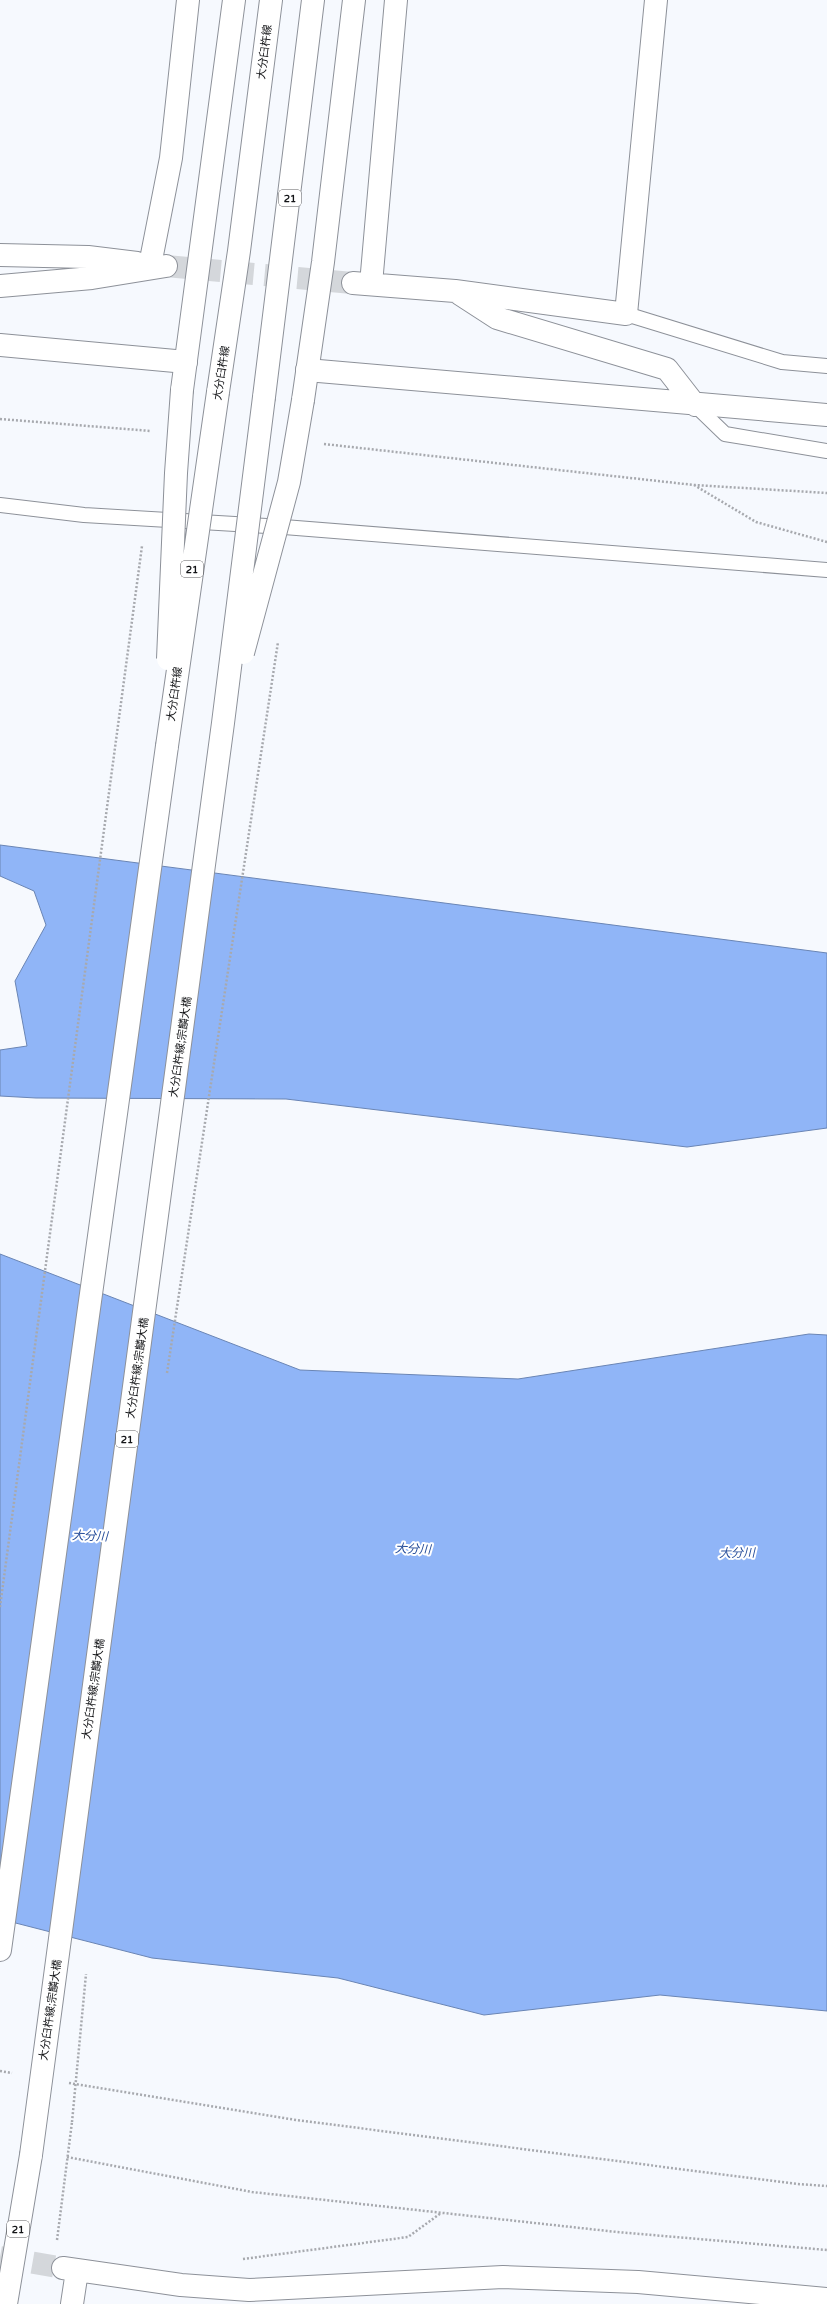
<svg xmlns="http://www.w3.org/2000/svg" width="827" height="2304" font-family="'Varela Round','Noto Sans JP',sans-serif">
<style>
.water{fill:#90b5f7;stroke:#6a85b4}
.lines{fill:none;stroke-linecap:round;stroke-linejoin:round}
.street-tunnel{stroke:#d4d7db;stroke-width:22;stroke-dasharray:22 11;stroke-linecap:butt}
.lane-casing{stroke:#8d9199;stroke-width:16}
.street-casing{stroke:#8d9199;stroke-width:24}
.primary-casing{stroke:#8d9199;stroke-width:24}
.path{stroke:#a7a9ae;stroke-width:2.5;stroke-dasharray:2 2;stroke-linecap:butt}
.lane{stroke:#fff;stroke-width:14}
.street{stroke:#fff;stroke-width:22}
.primary{stroke:#fff;stroke-width:22}
.primary-bridge-casing{stroke:#8d9199;stroke-width:24;stroke-linecap:butt}
.path-bridge{stroke:#a7a9ae;stroke-width:2.5;stroke-dasharray:2 2;stroke-linecap:butt}
.primary-bridge{stroke:#fff;stroke-width:22}
.labels{text-anchor:middle;stroke-width:4;stroke-linejoin:round;paint-order:stroke}
.shield{fill:#fff;stroke:#5a5a5d;stroke-width:1}
.shield-label{font-size:10px;font-weight:bold;fill:#131417}
.street-label{font-size:11px;fill:#131417;stroke:#fff}
.water-label{font-size:12px;font-style:italic;fill:#264d9a;stroke:#fff}
</style>
<rect width="100%" height="100%" fill="#f6f9fe"/>
<path class="water" d="M0 845 827 953V1128L687 1147 286 1099 36 1098 0 1096V1050L27 1046 15 981 46 925 34 891 0 876Z
M0 1254 300 1370 518 1379 809 1334 827 1335V2011L660 1995 484 2015 338 1978 152 1958 0 1919Z"/>
<g class="lines">
<path class="street-tunnel" d="M166 266 353 283
M0 2257 63 2268"/>
<g class="lane-casing">
<path id="lane" d="M626 314 782 362 827 366
M695 405 725 434 827 451
M0 505 84 515 284 527 827 570"/>
</g>
<g class="street-casing">
<path id="street" d="M0 255 88 257 137 263
M150 265 171 158 188 0
M353 283 455 291 626 314 656 0
M371 284 396 0
M0 286 92 278 166 266
M460 294 497 318 667 369 695 405
M0 345 186 362
M307 370 827 415
M63 2268 181 2285 249 2290 503 2277 638 2282 827 2299
M72 2304 77 2271"/>
</g>
<g class="primary-casing">
<path id="primary" d="M182 390 234 0
M218 392 239 251 271 0
M264 397 313 0
M303 400 323 262 354 0
M0 1950 167 746
M6 2304 31 2155"/>
</g>
<path class="path" d="M0 419 151 431
M324 444 694 485 827 493
M694 485 756 522 827 542
M0 2071 12 2073
M69 2083 296 2120 797 2184 827 2186
M67 2157 252 2192 617 2232 827 2250
M57 2240 72 2122
M243 2259 408 2237 441 2213"/>
<use href="#lane" class="lane"/>
<use href="#street" class="street"/>
<use href="#primary" class="primary"/>
<g class="primary-bridge-casing">
<path id="primary-bridge" d="M243 653 289 482 303 400
M168 659 176 473 182 390
M167 746 218 392
M31 2155 223 723 264 397"/>
</g>
<path class="path-bridge" d="M167 1373 278 642
M0 1607 142 546
M72 2122 86 1974"/>
<use href="#primary-bridge" class="primary-bridge"/>
</g>
<g class="labels">
<g class="shield">
<rect x="279" y="190" width="22" height="16" rx="3"/>
<rect x="181" y="561" width="22" height="16" rx="3"/>
<rect x="116" y="1431" width="22" height="16" rx="3"/>
<rect x="7" y="2221" width="22" height="16" rx="3"/>
</g>
<g class="shield-label">
<text x="290" y="202">21</text>
<text x="192" y="573">21</text>
<text x="127" y="1443">21</text>
<text x="18" y="2233">21</text>
</g>
<g class="street-label">
<text transform="translate(264 52) rotate(-83)" y="4">大分臼杵線</text>
<text transform="translate(221 373) rotate(-81)" y="4">大分臼杵線</text>
<text transform="translate(174 694) rotate(-82)" y="4">大分臼杵線</text>
<text transform="translate(180 1047) rotate(-82)" y="4">大分臼杵線;宗麟大橋</text>
<text transform="translate(137 1368) rotate(-82)" y="4">大分臼杵線;宗麟大橋</text>
<text transform="translate(93 1689) rotate(-82)" y="4">大分臼杵線;宗麟大橋</text>
<text transform="translate(50 2010) rotate(-82)" y="4">大分臼杵線;宗麟大橋</text>
</g>
<g class="water-label">
<text transform="translate(90 1536) rotate(2)" y="4">大分川</text>
<text transform="translate(413 1549) rotate(2)" y="4">大分川</text>
<text transform="translate(737 1553) rotate(-1)" y="4">大分川</text>
</g>
</g>
</svg>
